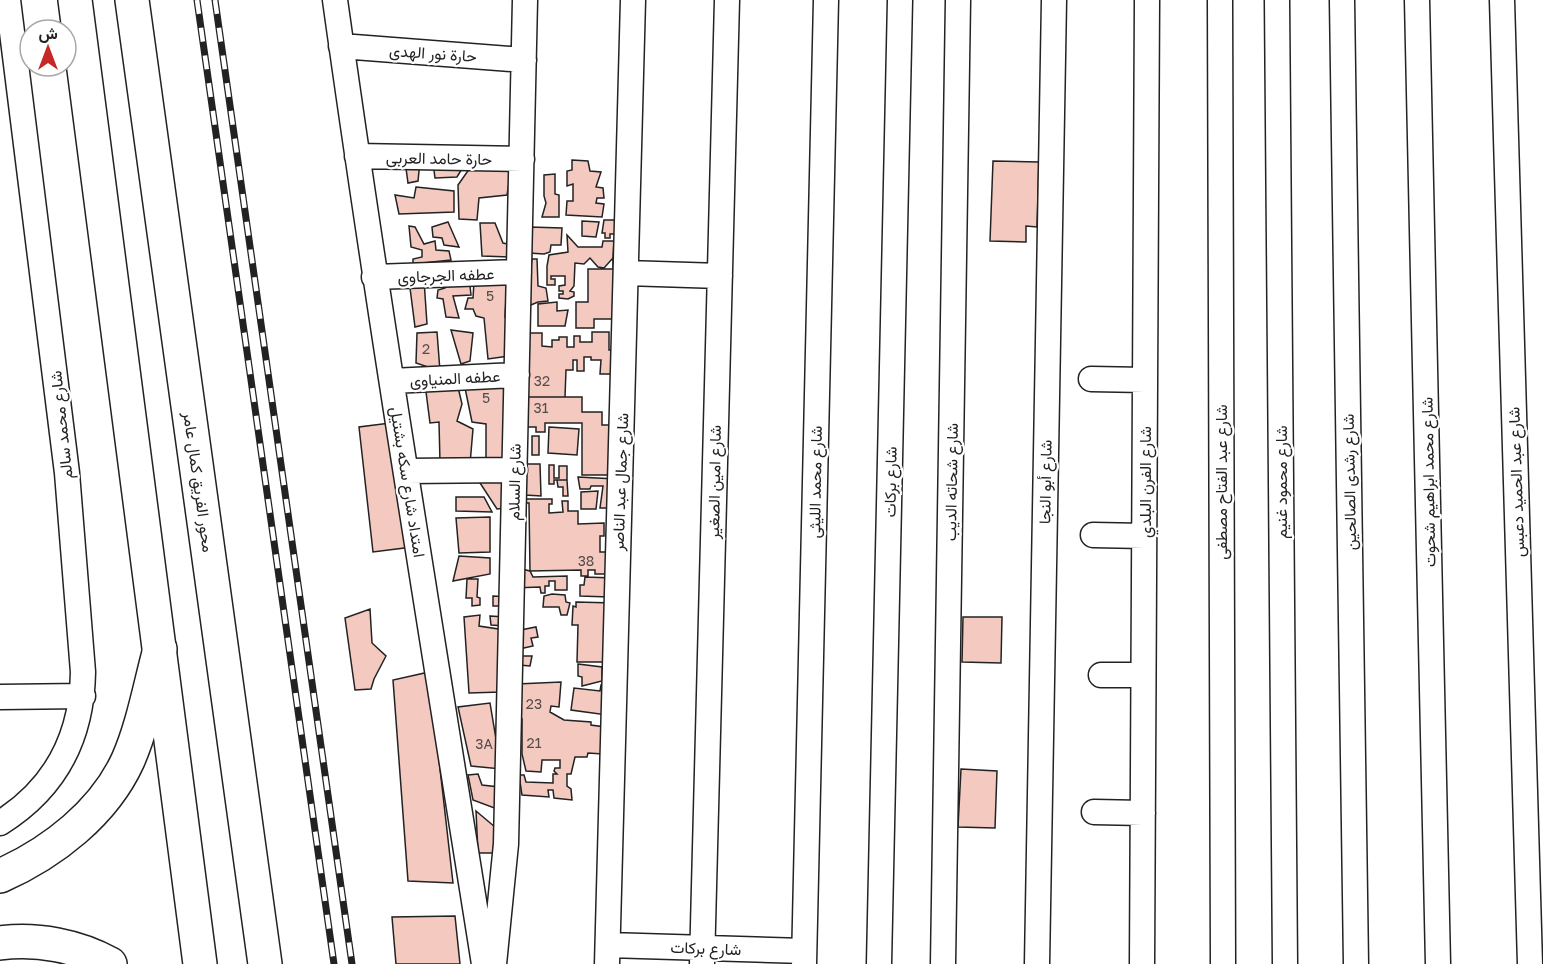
<svg xmlns="http://www.w3.org/2000/svg" width="1543" height="964" font-family="'Golos Text',Vazirmatn,sans-serif">
<style>
.building{fill:#f3c9c0;stroke:#222;stroke-width:1.5}
.lines{fill:none;stroke-linecap:round;stroke-linejoin:round}
.street-casing{stroke:#222;stroke-width:27}
.primary-casing{stroke:#222;stroke-width:36}
.highway-casing{stroke:#222;stroke-width:36}
.street{stroke:#fff;stroke-width:24}
.primary{stroke:#fff;stroke-width:33}
.highway{stroke:#fff;stroke-width:33}
.rail-casing{stroke:#222;stroke-width:7}
.rail{stroke:#fff;stroke-width:4.5;stroke-dasharray:14;stroke-linecap:butt}
.labels{text-anchor:middle;stroke-width:4.5;stroke-linejoin:round;paint-order:stroke}
.number-label{font-size:14px;fill:#564c4a}
.street-label{font-size:16px;fill:#222;stroke:#fff}
</style>
<rect width="100%" height="100%" fill="#fff"/>
<path class="building" d="M572 160 588 161 590 171 601 172 596 187 603 188 604 198H597L596 203 604 204 602 217 566 215 567 201H573V184L567 186V171L572 170Z
M405 161H420L418 181 408 183Z
M993 161 1039 162 1037 227 1026 226V242L990 241Z
M466 162 457 177 435 178 433 163Z
M512 164 507 195 479 198 477 220 459 219 458 185 472 165Z
M555 174V194L559 195V217H542L546 203 544 196V175Z
M416 187 454 191V212L399 214 395 195 414 198Z
M604 220H616V234H610V238H605V233H602Z
M582 221 599 222 596 237 582 236Z
M448 222 459 247 444 245 442 238 433 237 432 227Z
M480 223H495L503 243 512 245V257L482 256Z
M409 226 415 227 424 244 435 241 436 250 449 251 451 260 413 264V259L422 257V250L411 247Z
M529 227 562 228 561 245H551L550 252 544 254 529 253Z
M567 235 578 247H602L603 241H614L613 258 604 268 598 267 590 258 584 264 575 263 574 286 570 291 574 292V296L568 299 559 298V294H563V291H559V286L565 285V276H551V279H555V285H547V266L549 255 568 252Z
M532 259H537L538 286 546 288 548 301 538 302 526 307 528 267H531Z
M613 259H622L613 319H594V328H576V302H588V269H613Z
M469 277 471 295 453 296 459 318 446 317 443 299 437 298 438 290 445 288 444 278Z
M409 280H424L427 324 415 327Z
M474 282H507L505 317 514 318 509 356 488 359 484 318 476 316 473 309H465L468 298H473Z
M557 302V311L568 310 565 326H538V304Z
M451 330 473 333 470 361 461 364Z
M437 332 440 371 416 363 417 333Z
M592 332H609V350H620V374H600L601 360H591V357H584V371H577V360H573V370H566L565 397H524L521 333H542V346L552 347V340H559V337H567V347H574V336H580V342H592Z
M511 381 509 460H486V424L472 422 464 383Z
M457 383 462 404 457 421 473 429 470 464 440 463 439 422 430 423 425 384Z
M524 397H582V412H602V425H617L618 475H582V423H545V432H536V427H524Z
M390 423 412 547 373 552 359 427Z
M549 427 579 429 577 455 548 453Z
M532 436H539V455H532Z
M524 464H540L541 496 525 495Z
M549 465H554V478H559V466H567V480H554V484H549Z
M479 475 509 476 506 508 497 509 480 483Z
M578 477 616 479 617 508H600L603 486H591L590 489H580Z
M557 480H567L568 496H563V487H558Z
M598 491 596 509H581V492Z
M456 497H484L492 512 456 511Z
M523 499H552V504H549V513L563 512 562 501H568V511H578V524L604 523V536H600V552H613V574H595V570H588V576H581V570L530 571 529 503H523Z
M490 517V552L459 553 456 518Z
M459 556 490 558V574L453 581Z
M513 567 530 571 533 577 567 576V590H555V581H549V586H545V593H541L540 587 513 588Z
M585 577 614 578 609 597 580 596V585H584Z
M467 579H478L477 597 480 598V605L472 606V598H466Z
M552 594 565 595 566 602 570 603 567 615H561L559 607H543L544 596Z
M493 596 509 597V606H493Z
M576 602 614 603 612 662H577L578 625H572L573 606 576 607Z
M370 609 372 643 386 656 374 679 371 689 355 690 345 618Z
M480 615 479 626 505 630 501 692 469 693 464 617Z
M490 616 505 617V626L491 625Z
M963 617H1002L1001 663 962 662Z
M536 627 538 637 531 638 533 646 519 649 515 631Z
M519 656H532L530 666 519 665Z
M578 664 602 667V681L582 686V677L578 676Z
M429 672 453 883 408 881 393 680Z
M561 682 559 707 551 706 550 712 564 720 591 722V725L605 727 603 754 588 753 587 757H575L571 774H567V786L571 789 572 800 554 798 553 790H548L549 797 522 795 519 775H524L526 782 553 783V774H557L554 771 555 768H560V760H542L541 772 526 771 522 754V719H517V684Z
M601 685 611 686 607 715 571 710 574 688 600 691Z
M490 703 501 769 471 766 458 707Z
M961 769 997 771 995 828 958 827Z
M478 774 482 785 499 787 497 809 473 800 468 775Z
M476 811 495 827 493 853H478Z
M455 916 460 964H396L392 917Z"/>
<g class="lines">
<g class="street-casing">
<path id="street" d="M335 0C380 322 433 643 484 964
M1220 0 1223 964
M1277 0 1285 964
M1342 0 1356 964
M1417 0 1438 964
M1502 0 1530 964
M341 46 524 60
M357 156 522 159
M626 273 720 276
M374 277 519 272
M1091 379 1145 380
M392 381 517 375
M407 471 515 470
M1093 535 1144 536
M1101 675H1143
M0 697 83 696
M1094 812 1143 813
M0 823C56 788 82 737 83 672L67 473 8 0
M608 945 804 951
M494 964 506 844 525 0
M607 964 633 0
M702 964 727 0
M804 964 826 0
M879 964 900 0
M943 964 958 0
M1037 964 1054 0
M1142 964 1147 0"/>
</g>
<g class="primary-casing">
<path id="primary" d="M75 0 200 964
M132 0 265 964"/>
</g>
<g class="highway-casing">
<path id="highway" d="M0 876C52 853 104 813 128 760 143 726 150 686 160 649
M0 943C37 938 78 946 110 964"/>
</g>
<use href="#street" class="street"/>
<use href="#primary" class="primary"/>
<use href="#highway" class="highway"/>
<g class="rail-casing">
<path id="rail" d="M197 0 334 964
M215 0 352 964"/>
</g>
<use href="#rail" class="rail"/>
</g>
<g class="labels">
<g class="number-label">
<text x="490" y="301">5</text>
<text x="426" y="354">2</text>
<text x="542" y="386">32</text>
<text x="486" y="403">5</text>
<text x="541" y="413">31</text>
<text x="586" y="566">38</text>
<text x="534" y="709">23</text>
<text x="534" y="748">21</text>
<text x="484" y="749">3A</text>
</g>
<g class="street-label">
<text transform="translate(433 53) rotate(4)" y="6">حارة نور الهدى</text>
<text transform="translate(439 158) rotate(1)" y="6">حارة حامد العربى</text>
<text transform="translate(446 275) rotate(-2)" y="6">عطفه الجرجاوى</text>
<text transform="translate(455 378) rotate(-3)" y="6">عطفه المنياوى</text>
<text transform="translate(61 425) rotate(-96)" y="6">شارع محمد سالم</text>
<text transform="translate(199 482) rotate(82)" y="6">محور الفريق كمال عامر</text>
<text transform="translate(408 482) rotate(81)" y="6">امتداد شارع سكه بشتيل</text>
<text transform="translate(514 482) rotate(-89)" y="6">شارع السلام</text>
<text transform="translate(620 482) rotate(-88)" y="6">شارع جمال عبد الناصر</text>
<text transform="translate(714 482) rotate(-89)" y="6">شارع امين الصغير</text>
<text transform="translate(815 482) rotate(-89)" y="6">شارع محمد الليثى</text>
<text transform="translate(890 482) rotate(-89)" y="6">شارع بركات</text>
<text transform="translate(951 482) rotate(-89)" y="6">شارع شحاته الديب</text>
<text transform="translate(1045 482) rotate(-89)" y="6">شارع أبو النجا</text>
<text transform="translate(1145 482) rotate(-90)" y="6">شارع الفرن البلدي</text>
<text transform="translate(1221 482) rotate(-90)" y="6">شارع عبد الفتاح مصطفى</text>
<text transform="translate(1281 482) rotate(-90)" y="6">شارع محمود غنيم</text>
<text transform="translate(1349 482) rotate(-91)" y="6">شارع رشدى الصالحين</text>
<text transform="translate(1428 482) rotate(-91)" y="6">شارع محمد ابراهيم شحوت</text>
<text transform="translate(1516 482) rotate(-92)" y="6">شارع عبد الحميد دعبس</text>
<text transform="translate(706 948) rotate(2)" y="6">شارع بركات</text>
</g>
</g>
<g transform="translate(48 48)"><circle r="28" fill="#ffffff" stroke="#a7a7a7" stroke-width="1.5"/>
<path d="M0-4.5L10 22L0 15L-10 22Z" fill="#c62828"/>
<text y="-9" font-size="16" font-weight="bold" text-anchor="middle" fill="#222222">ش</text>
</g>
</svg>
